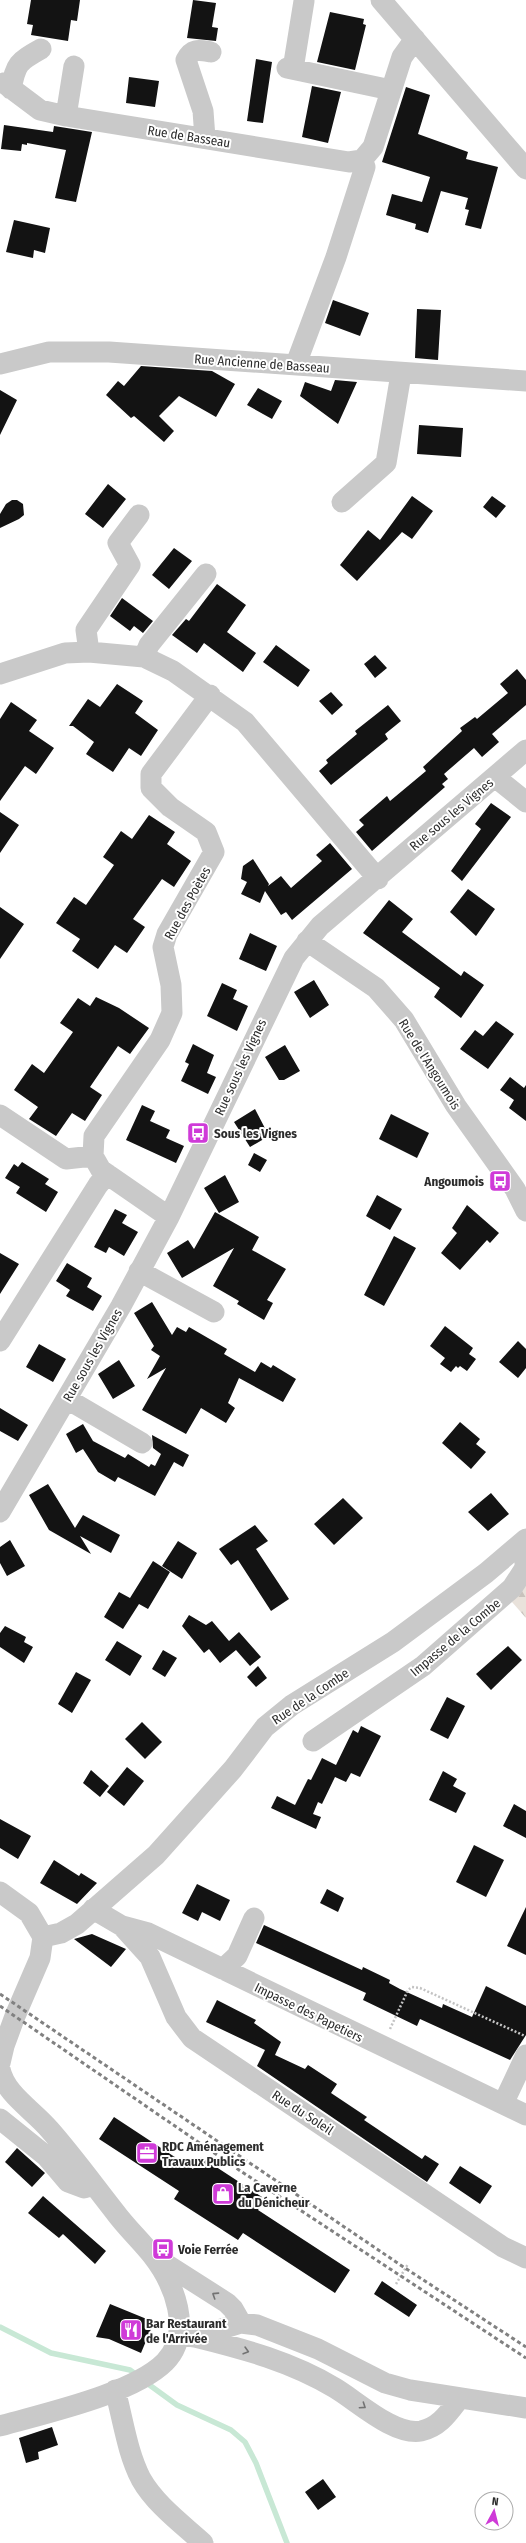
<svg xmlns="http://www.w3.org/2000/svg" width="526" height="2543" font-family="'Fira Sans Condensed',sans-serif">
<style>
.forest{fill:url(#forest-firs)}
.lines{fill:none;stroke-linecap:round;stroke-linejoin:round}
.stream{stroke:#c8e8d5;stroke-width:5.5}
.building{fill:#131313}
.path{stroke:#c3c3c3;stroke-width:2.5;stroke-dasharray:2 2;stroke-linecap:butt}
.minor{stroke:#c9c9c9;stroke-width:21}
.rail{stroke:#818181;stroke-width:3;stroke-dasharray:4 3;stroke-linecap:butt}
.oneway{stroke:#737373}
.labels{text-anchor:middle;stroke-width:4;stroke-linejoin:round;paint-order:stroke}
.street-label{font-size:13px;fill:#2c2c2c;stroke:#fff}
.poi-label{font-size:13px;font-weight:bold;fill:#2c2c2c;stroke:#fff;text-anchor:start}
</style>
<defs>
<pattern id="forest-firs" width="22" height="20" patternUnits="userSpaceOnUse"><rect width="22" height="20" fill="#e9e2db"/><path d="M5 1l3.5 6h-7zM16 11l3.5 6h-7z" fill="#c8c2bc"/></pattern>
</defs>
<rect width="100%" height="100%" fill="#fff"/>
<path class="forest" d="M526 1580V1618L512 1602Z"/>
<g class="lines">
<path class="stream" d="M0 2327 51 2353 130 2370 138 2376
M144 2381 177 2405 231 2430 245 2442 256 2463 287 2543"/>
</g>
<path class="building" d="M31 0H80L77 21 71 20 68 41 31 35 33 25 27 24Z
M193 0 216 3 212 27 218 28 216 41 187 38Z
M330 12 364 19 363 24 366 25 355 70 317 62Z
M256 59 272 62 263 123 247 121Z
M129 77 159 81 155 107 126 103Z
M312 86 341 92 328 143 302 137Z
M406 87 430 95 418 134 468 152 466 159 498 167 481 229 465 225 469 210 465 209 468 198 441 191 428 233 415 229 416 224 386 215 392 194 422 202 430 177 382 162Z
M4 125 53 132 54 126 92 132 76 202 55 198 66 150 27 143V145L22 144 21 151 1 149Z
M14 220 50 228 45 253 34 250 33 258 6 252Z
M333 300 369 313 360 336 325 323Z
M417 309 441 310 438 360 415 358Z
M141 366 212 371 235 384 216 417 179 396 159 416 174 431 164 442 134 416 131 418 106 395 118 381 124 386Z
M335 380 357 382 338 424 300 396 305 382 331 391Z
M258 388 282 401 272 419 247 405Z
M0 390 17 400 0 435Z
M419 425 463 428 461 457 417 454Z
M108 484 126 499 103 528 85 514Z
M412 496 433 511 412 539 402 532 357 581 340 565 368 530 380 540Z
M492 496 506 506 496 518 483 507Z
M12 500H17L23 504 24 515 19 519 0 528V514L6 504Z
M174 548 192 561 169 589 152 575Z
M217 584 246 605 227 632 256 653 243 672 204 643 197 653 172 635 186 619 189 621Z
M122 598 153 621 143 633 134 626 130 631 110 616Z
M276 645 310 670 298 687 263 662Z
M375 655 387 668 375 678 364 664Z
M517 669 526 680V705L492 734 499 742 482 757 474 748 444 774 448 779 442 784 445 787 372 851 356 832 364 825 359 820 387 796 390 801 426 771 423 767 462 731 460 728 475 717 477 719 508 693 500 684Z
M117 684 143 701 135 713 158 730 141 756 129 748 113 772 86 754 94 742 73 726H69L88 699 100 707Z
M331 692 343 705 332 715 319 701Z
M11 702 37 720 29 731 54 748 36 774 25 766 0 801V719Z
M388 705 401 721 385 734 388 739 331 785 319 771 328 763 326 760 357 734 355 731Z
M491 803 511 817 462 881 451 871 481 829 475 824Z
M0 812 19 825 0 853Z
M149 815 175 832 167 844 191 861 174 887 162 879 133 919 145 927 127 953 115 945 98 969 72 951 80 939 56 923 74 897 86 905 114 865 103 857 121 831 132 839Z
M330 843 352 869 292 920 286 912 281 915 265 891 260 903 241 894 247 882 241 879 243 866 253 859 269 884 268 886 281 876 291 888 322 861 316 855Z
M468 889 495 909 476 936 450 912Z
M389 900 413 919 402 932 461 976 464 971 484 985 461 1018 434 997 440 988 363 933Z
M0 907 24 924 0 959Z
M250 933 277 946 266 971 239 959Z
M314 980 329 1005 310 1018 294 992Z
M222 983 237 990 233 999 248 1006 237 1031 207 1016Z
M96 997 119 1008 149 1028 130 1054 118 1046 90 1087 102 1095 85 1121 72 1113 56 1136 29 1119 38 1107 14 1090 32 1064 44 1073 73 1032 60 1023 78 998 90 1006Z
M496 1021 514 1034 488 1069 460 1049 475 1030 483 1036Z
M193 1044 214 1055 207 1073 216 1077 208 1094 181 1081 189 1064 185 1062Z
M285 1045 300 1071 284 1080H279L265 1057Z
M510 1077 524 1088 526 1085V1121L509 1108 514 1100 500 1090Z
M142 1105 155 1111 150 1121 170 1130 166 1138 184 1146 176 1163 126 1140Z
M255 1109 269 1136 250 1147 234 1122Z
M391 1114 429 1133 417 1158 379 1139Z
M254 1153 267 1160 260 1172 248 1165Z
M22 1162 49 1179 45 1184 58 1192 46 1212 16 1193 20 1187 5 1178 14 1164 18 1167Z
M225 1175 239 1202 219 1213 204 1188Z
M377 1195 402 1209 390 1230 366 1216Z
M467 1205 499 1233 490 1243 487 1240 460 1270 441 1253 457 1233 452 1228Z
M115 1209 127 1215 122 1223 138 1232 124 1256 109 1247 106 1253 94 1247Z
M215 1212 259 1237 252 1250 286 1269 267 1300 273 1303 264 1320 237 1304 239 1301 213 1286 234 1248 182 1278 167 1253 188 1240 194 1249Z
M394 1236 416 1248 384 1306 364 1295Z
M0 1253 19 1264 0 1294Z
M67 1263 92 1278 87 1287 102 1296 93 1311 66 1296 70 1290 56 1281Z
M152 1302 172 1335 177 1327 186 1332 189 1327 227 1349 224 1354 255 1372 261 1362 271 1368 273 1365 296 1379 283 1402 239 1378 228 1403 235 1408 226 1423 201 1408 186 1434 142 1410 166 1368 147 1379 160 1356 151 1350 154 1346 134 1313Z
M445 1326 473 1348 469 1354 476 1359 467 1371 460 1366 458 1368 456 1366 451 1372 440 1364 445 1358 430 1346Z
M518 1341 526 1349V1368L518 1378 499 1362Z
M39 1344 66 1359 53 1382 26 1367Z
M119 1360 135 1386 113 1399 98 1374Z
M0 1408 28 1425 18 1441 0 1431Z
M460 1422 480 1439 476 1444 486 1452 471 1469 442 1443Z
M83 1424 93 1441 125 1458 128 1454 149 1467 151 1464 155 1466 161 1454 153 1448 152 1435 189 1455 183 1467 174 1462 155 1496 118 1477 115 1482 98 1472 83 1449 76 1453 66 1434Z
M48 1484 75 1528 83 1515 120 1535 111 1553 80 1536 91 1554 49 1530 29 1495Z
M491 1493 509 1514 488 1531 468 1512Z
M343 1498 363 1518 334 1545 314 1524Z
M255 1525 268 1541 256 1549 289 1599 271 1611 238 1560 231 1565 219 1549Z
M10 1540 25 1566 7 1576 0 1563V1547Z
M178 1541 197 1553 182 1579 162 1566Z
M153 1561 170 1572 148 1609 139 1604 123 1629 104 1617 119 1592 130 1598Z
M189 1615 206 1625 212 1621 229 1641 239 1632 261 1657 250 1666 236 1650 220 1663 209 1649 204 1653 182 1626Z
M5 1626 26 1637 24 1642 33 1647 24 1663 0 1647V1633Z
M117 1641 142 1656 130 1676 105 1660Z
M508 1646 522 1660 491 1690 476 1674Z
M163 1650 177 1658 165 1677 152 1669Z
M258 1666 267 1678 256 1687 247 1677Z
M76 1672 91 1680 72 1713 58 1704Z
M447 1697 465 1706 448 1739 430 1730Z
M142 1722 162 1742 145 1759 125 1739Z
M361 1726 381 1736 360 1777 351 1773 346 1782 335 1777 322 1804 318 1802 313 1814 321 1817 316 1829 271 1808 277 1796 295 1805 308 1779 311 1780 322 1758 336 1765 353 1730 358 1733Z
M127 1767 144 1781 124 1806 107 1792Z
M91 1770 109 1786 100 1797 83 1783Z
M443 1771 457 1779 453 1786 466 1793 456 1813 429 1800Z
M514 1804 526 1811V1838L503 1826Z
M0 1819 31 1836 18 1859 0 1848Z
M474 1845 504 1860 486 1897 456 1882Z
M54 1860 79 1876 81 1873 97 1883 77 1904 40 1883Z
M197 1884 230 1900 220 1921 202 1912 198 1921 182 1913Z
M327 1889 344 1898 338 1912 320 1903Z
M526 1907V1955L507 1946Z
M264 1925 362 1970 363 1967 390 1980 389 1983 400 1989 442 2008 443 2004 472 2017 486 1986 526 2006V2035L510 2060 420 2019 417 2026 363 2000 366 1993 256 1943Z
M92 1934 126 1949 111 1967 74 1939Z
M217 2000 256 2020 254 2023 281 2042 275 2055 305 2069 308 2065 337 2084 331 2093 367 2117 364 2120 422 2159 425 2155 439 2164 427 2182 257 2066 265 2050 206 2022Z
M114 2117 193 2169 201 2157 265 2199 258 2210 350 2270 335 2293 243 2233 238 2240 174 2199 179 2191 99 2139Z
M17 2148 45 2173 32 2187 5 2162Z
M460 2166 492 2186 480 2204 449 2183Z
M43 2196 106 2251 95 2264 63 2234 59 2238 28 2213Z
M382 2281 417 2305 409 2317 374 2294Z
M110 2304 154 2322 141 2353 109 2339 96 2337Z
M52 2427 58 2445 38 2452 39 2459 26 2463 19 2438Z
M323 2479 336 2497 318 2510 305 2492Z"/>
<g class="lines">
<path class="path" d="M390 2029 408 1990 412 1987 420 1988 525 2036
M396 2284 408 2264"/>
<path class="minor" d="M381 0 526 169
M74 66 66 116 349 162 362 160
M287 68 391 90
M293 69 304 1
M4 83 40 110 66 116
M11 89C16 63 18 62 41 49
M205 138 203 111 186 60C192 48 199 50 211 52
M362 160 373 147 402 57 415 39
M0 364 49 352H109L526 381
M296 364 336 257 365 167 362 160
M342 502 386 463 401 374
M89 652 86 630 130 565 118 543 139 515
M144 657 149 645 206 574
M0 674 65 653 89 652 144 657 173 671 245 722 378 879
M495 777 526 802
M307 941 376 988 404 1020 456 1106 515 1189 526 1211
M0 1115 66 1159 93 1156
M169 1217 101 1170 93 1156 94 1136 160 1040 172 1013 171 985 163 947 167 934 214 852 206 832 170 807 151 788V774L210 695
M139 1271 214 1312
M0 1341 98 1185 107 1174
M67 1399 142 1443
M0 1512 121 1306 169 1217 294 958 320 926 526 750
M313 1741 423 1666 512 1588 525 1568V1540
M0 1892 29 1913 43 1937 40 1958 15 2016 4 2046 0 2063
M93 1909 122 1926 148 1933 526 2115
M122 1926 150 1957 176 2017 192 2038 503 2247 526 2258
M43 1937 61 1933 77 1924 156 1855 233 1769 265 1727 292 1705 393 1642 486 1573 526 1539
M223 1969 237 1956 254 1918
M0 2069C5 2094 33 2110 49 2129 72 2155 93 2184 115 2212 126 2227 140 2240 152 2255 174 2283 194 2332 165 2362 133 2394 45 2413 0 2426
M503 2104 526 2055
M0 2119 46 2156 68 2182 84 2188 94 2185
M155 2257 227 2303 233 2309 241 2323
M181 2335 195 2337 241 2323 257 2325 318 2349 385 2383 410 2390 526 2408
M195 2337C244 2349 292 2362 335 2388 357 2401 394 2436 421 2431 440 2427 449 2412 460 2398
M115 2390C123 2419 127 2452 141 2479 155 2504 182 2524 203 2543"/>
<path class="rail" d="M0 1994 405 2268 526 2347
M0 2006 239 2170 526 2358"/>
</g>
<defs><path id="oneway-chevron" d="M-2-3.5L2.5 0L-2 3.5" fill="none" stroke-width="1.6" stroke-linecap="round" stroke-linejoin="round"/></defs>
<g class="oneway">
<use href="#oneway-chevron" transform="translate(215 2295) rotate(-147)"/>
<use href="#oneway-chevron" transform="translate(246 2351) rotate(16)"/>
<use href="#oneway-chevron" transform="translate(363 2406) rotate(34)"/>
</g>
<defs>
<g id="bus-square" transform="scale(1.15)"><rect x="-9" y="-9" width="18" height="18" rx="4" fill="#cf3ad8" stroke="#fff"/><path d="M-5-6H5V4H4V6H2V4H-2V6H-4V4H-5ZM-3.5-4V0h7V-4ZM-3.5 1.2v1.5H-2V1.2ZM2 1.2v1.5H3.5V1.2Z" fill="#fff"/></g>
<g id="office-square" transform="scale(1.15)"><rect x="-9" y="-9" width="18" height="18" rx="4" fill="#cf3ad8" stroke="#fff"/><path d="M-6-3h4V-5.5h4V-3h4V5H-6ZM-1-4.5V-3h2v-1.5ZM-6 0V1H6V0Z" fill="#fff"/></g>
<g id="shop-square" transform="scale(1.15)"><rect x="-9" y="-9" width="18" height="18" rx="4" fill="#cf3ad8" stroke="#fff"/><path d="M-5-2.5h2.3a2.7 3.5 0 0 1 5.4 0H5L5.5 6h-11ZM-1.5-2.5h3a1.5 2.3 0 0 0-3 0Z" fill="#fff"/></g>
<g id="restaurant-square" transform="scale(1.15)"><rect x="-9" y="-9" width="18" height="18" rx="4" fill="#cf3ad8" stroke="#fff"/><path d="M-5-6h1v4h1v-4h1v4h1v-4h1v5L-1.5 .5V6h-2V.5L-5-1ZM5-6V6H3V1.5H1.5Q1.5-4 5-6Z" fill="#fff"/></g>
</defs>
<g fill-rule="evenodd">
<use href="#bus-square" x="198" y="1133"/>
<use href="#bus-square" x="500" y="1181"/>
<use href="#office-square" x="147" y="2153"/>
<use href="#shop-square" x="223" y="2194"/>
<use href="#bus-square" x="163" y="2249"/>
<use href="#restaurant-square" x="131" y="2330"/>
</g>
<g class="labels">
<g class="street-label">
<text transform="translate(189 136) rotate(9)" y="5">Rue de Basseau</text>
<text transform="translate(262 363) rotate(4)" y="5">Rue Ancienne de Basseau</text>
<text transform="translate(451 814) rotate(-40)" y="5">Rue sous les Vignes</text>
<text transform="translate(187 903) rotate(-61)" y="5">Rue des Poètes</text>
<text transform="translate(430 1064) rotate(58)" y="5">Rue de l'Angoumois</text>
<text transform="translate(240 1067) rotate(-65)" y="5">Rue sous les Vignes</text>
<text transform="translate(92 1355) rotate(-60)" y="5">Rue sous les Vignes</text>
<text transform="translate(455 1637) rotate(-40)" y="5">Impasse de la Combe</text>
<text transform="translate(310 1696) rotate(-34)" y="5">Rue de la Combe</text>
<text transform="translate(309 2012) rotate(26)" y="5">Impasse des Papetiers</text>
<text transform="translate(303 2112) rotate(33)" y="5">Rue du Soleil</text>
</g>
<g class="poi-label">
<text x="214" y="1138">Sous les Vignes</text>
<text x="484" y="1186" text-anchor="end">Angoumois</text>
<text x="162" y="2151">RDC Aménagement<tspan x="162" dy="15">Travaux Publics</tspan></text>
<text x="238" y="2192">La Caverne<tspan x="238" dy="15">du Dénicheur</tspan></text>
<text x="178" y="2254">Voie Ferrée</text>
<text x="146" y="2328">Bar Restaurant<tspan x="146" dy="15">de l'Arrivée</tspan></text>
</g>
</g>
<g transform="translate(494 2511) rotate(7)"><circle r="19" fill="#ffffff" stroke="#ababab"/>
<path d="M0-3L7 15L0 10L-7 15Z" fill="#cf3ad8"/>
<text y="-6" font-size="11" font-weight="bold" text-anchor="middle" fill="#2c2c2c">N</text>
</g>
</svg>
